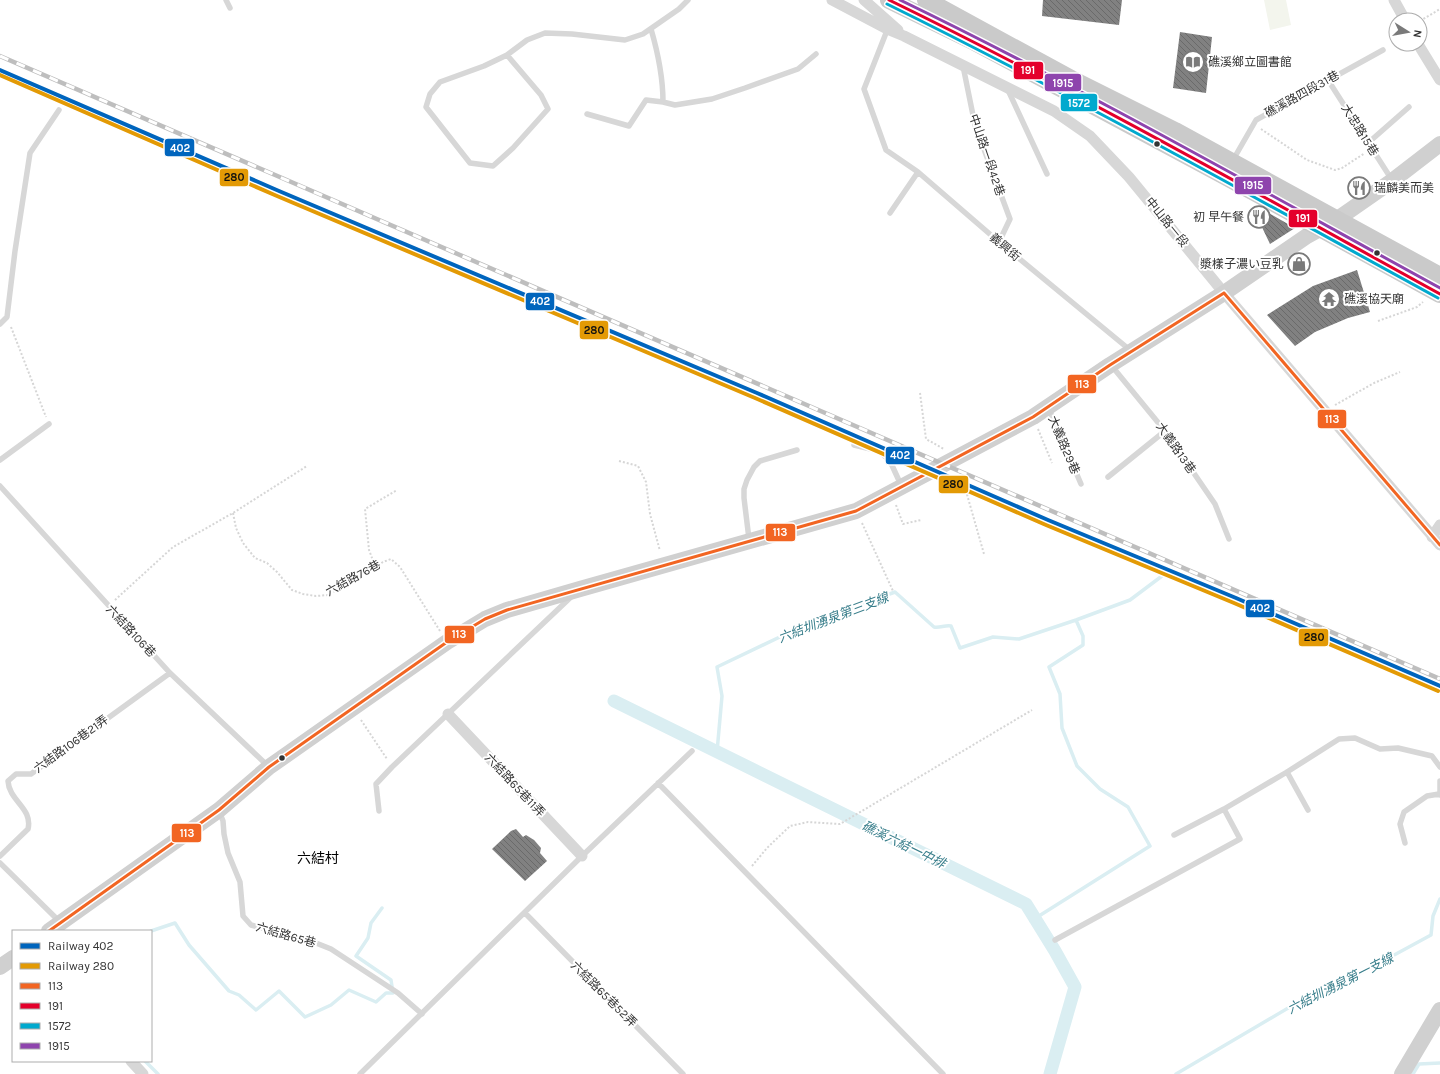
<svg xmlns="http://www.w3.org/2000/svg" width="1440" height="1074" font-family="Karla,'Noto Sans TC','Noto Sans JP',sans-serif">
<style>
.park{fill:#f3f5ed}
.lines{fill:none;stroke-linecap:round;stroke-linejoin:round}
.stream{stroke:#daeef2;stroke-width:3.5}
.canal{stroke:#daeef2;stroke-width:13}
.building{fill:url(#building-back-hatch)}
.path{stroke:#d6d6d6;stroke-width:2;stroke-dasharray:2 2;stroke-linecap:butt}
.lane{stroke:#d7d7d7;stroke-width:5.5}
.street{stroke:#d7d7d7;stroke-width:11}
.secondary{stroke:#d0d0d0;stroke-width:16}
.primary{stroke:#cacaca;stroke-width:18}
.rail-casing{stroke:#bebebe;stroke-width:4.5}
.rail{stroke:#fff;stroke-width:3;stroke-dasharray:9;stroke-linecap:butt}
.bus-1-casing{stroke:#fff;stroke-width:6}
.bus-2-casing{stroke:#fff;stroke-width:6}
.bus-3-casing{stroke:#fff;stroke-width:6}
.bus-4-casing{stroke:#fff;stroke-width:6}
.bus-1{stroke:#f26522;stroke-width:3}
.bus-2{stroke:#e4002b;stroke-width:3}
.bus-3{stroke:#00a9ce;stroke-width:3}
.bus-4{stroke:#8e44ad;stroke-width:3}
.rail-1-casing{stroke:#fff;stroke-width:7}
.rail-2-casing{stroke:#fff;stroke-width:7}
.rail-1{stroke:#0065bd;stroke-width:4}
.rail-2{stroke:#e39a05;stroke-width:4}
.bus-dot{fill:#333;stroke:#fff;stroke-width:1.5}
.labels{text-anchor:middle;stroke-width:4;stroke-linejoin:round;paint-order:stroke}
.poi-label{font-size:12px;fill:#333;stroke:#fff;text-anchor:start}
.street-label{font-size:12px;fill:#333;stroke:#fff}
.water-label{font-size:13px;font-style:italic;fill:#387e8b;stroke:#fff}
.quarter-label{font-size:14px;fill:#000;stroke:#fff}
.line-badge{stroke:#fff;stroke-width:1.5}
.badge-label{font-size:11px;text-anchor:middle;font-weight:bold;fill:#fff}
.pale-badge-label{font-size:11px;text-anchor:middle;font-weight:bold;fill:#111}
</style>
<defs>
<pattern id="building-back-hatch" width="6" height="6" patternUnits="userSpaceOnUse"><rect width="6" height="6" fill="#818181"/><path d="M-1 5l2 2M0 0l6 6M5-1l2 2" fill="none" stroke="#6a6a6a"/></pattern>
</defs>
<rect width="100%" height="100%" fill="#fff"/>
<path class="park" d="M1264 0H1286L1291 25 1270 30Z"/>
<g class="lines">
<path class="stream" d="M717 752 722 696 717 667 784 635 806 629 849 609 895 592 934 627C940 628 945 625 951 626L960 648 993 637 1019 639 1076 620 1130 600 1162 576
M1031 921 1150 846 1128 807 1100 789 1077 766 1062 728 1060 694 1049 667 1083 645V636L1076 620
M151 931 175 923 189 945 229 991 239 995 256 1010 279 991 305 1017 331 1005 349 990 376 1002 386 993H393L391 980 356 956 368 938 371 923 382 908
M145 1061 158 1074
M1176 1074 1317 991 1326 992 1431 935 1433 916 1440 899
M1413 1074 1419 1064 1440 1063"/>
<path class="canal" d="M614 701 1026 904 1055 951 1075 987 1050 1074"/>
</g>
<path class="building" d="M1043 0H1122L1119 25 1042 16Z
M1180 32 1212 37 1206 93 1173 88Z
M1265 211 1295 228 1270 244 1259 221Z
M1357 270 1370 312 1348 318 1315 332 1295 346 1267 315 1313 286Z
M516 829 523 837 526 835 534 840 541 848 540 853 547 861 525 881 492 849 511 831Z"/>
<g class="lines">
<path class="path" d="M1420 21 1440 9
M1261 129 1307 160 1335 170 1342 168 1365 153
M1378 321 1417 307 1423 302
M11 327 46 417
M920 393 926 439 944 449
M1335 405 1374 383 1400 372
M1038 429 1052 463
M619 461 638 466 646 482 650 514 660 551
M944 480 966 491 984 554
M896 505 903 524 921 520
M233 513 236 528 243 543 255 558 267 563 277 572 292 590 303 594 316 596 328 595 383 562 391 559 400 567 440 631
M862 523 893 591
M375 566 369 550 365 509 397 490
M115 600 173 547 233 513 307 466
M361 720 387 759
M752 866 767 848 790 826 808 822 840 824 1032 710"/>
<path class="lane" d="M226 0 230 8
M888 28 864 89 886 150 918 172
M507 55 541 95 548 109 513 148 493 166 470 163 426 107 430 94 440 82 484 66 507 55 527 40 545 33 572 34 625 40 643 34 679 9 688 0
M963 66 975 125 1010 219 999 242
M1328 80 1392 180
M1008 90 1047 174
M663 102 675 105 712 99 745 88 798 69 816 54
M587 114 629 126 646 100 663 102C663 76 658 53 651 29
M1368 143 1409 107
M1233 160 1256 120 1383 50
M890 213 918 172 999 242 1130 350
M0 324 7 317 15 251 30 153 59 110
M1111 365 1165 431 1215 504 1229 539
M1048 407 1081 484
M854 445 879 451 890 461 901 485
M0 460 49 424
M1108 477 1165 431
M0 486 170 673 268 766
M749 539 744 498V489L747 480 754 467 760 461 797 450
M1287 772 1308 810
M1440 781V795
M658 783 943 1074
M219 811 223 821 224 834 228 853 240 882 243 916 251 925 311 941 331 949 398 993 422 1014
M379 811 376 784 392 767 571 597
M1174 835 1224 809 1287 772 1339 739 1355 738 1380 749 1398 748 1432 756 1440 767
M1405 843 1400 824 1404 812 1427 796 1439 794
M0 856 28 829C33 808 9 801 8 781L16 774H31L170 673
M0 863 60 922
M525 913 683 1074
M1055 940 1240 839 1224 809
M360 1074 582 856 692 751"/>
<path class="street" d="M832 0 887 29 904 36 1054 111 1090 136 1129 177 1224 293 1440 545
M864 0 898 30
M1394 0 1405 20
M1418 44 1440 80
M1432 537 1440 525
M448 714 582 856
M131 1061 143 1074"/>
<path class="secondary" d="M49 931 219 810 269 767 447 642 485 619 507 610 580 589 856 511 1033 417 1110 365 1224 293 1307 236 1336 220 1392 181 1440 144
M0 967 13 958
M1402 1074 1440 1010"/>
<path class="primary" d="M889 0 975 42 1225 176 1440 294
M926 0 1071 79 1175 131 1440 276"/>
<g class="rail-casing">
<path id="rail" d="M0 56 1440 679"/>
</g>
<use href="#rail" class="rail"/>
<g class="bus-1-casing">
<path id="bus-1" d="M1224 293 1440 545
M49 931 219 810 269 767 447 642 485 619 507 610 856 511 1033 417 1110 365 1224 293"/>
</g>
<g class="bus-2-casing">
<path id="bus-2" d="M889 0C1076 91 1258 194 1440 294"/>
</g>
<g class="bus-3-casing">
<path id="bus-3" d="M887 4C1074 96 1255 198 1438 298"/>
</g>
<g class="bus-4-casing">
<path id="bus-4" d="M900 0C1084 89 1261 190 1440 288"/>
</g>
<use href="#bus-1" class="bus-1"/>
<use href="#bus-2" class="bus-2"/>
<use href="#bus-3" class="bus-3"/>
<use href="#bus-4" class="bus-4"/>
<g class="rail-1-casing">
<path id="rail-1" d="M0 70 279 191 757 393 1048 520 1236 598 1440 686"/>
</g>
<g class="rail-2-casing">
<path id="rail-2" d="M0 75 277 196 755 398 1046 525 1234 603 1438 691"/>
</g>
<use href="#rail-1" class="rail-1"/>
<use href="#rail-2" class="rail-2"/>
</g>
<defs>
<g id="library-ring" transform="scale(1.15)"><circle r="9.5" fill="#fff" stroke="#7a7a7a" stroke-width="1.5"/><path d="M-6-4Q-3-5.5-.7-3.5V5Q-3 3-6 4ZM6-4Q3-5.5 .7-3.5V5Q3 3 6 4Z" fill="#7a7a7a"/></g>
<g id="restaurant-ring" transform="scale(1.15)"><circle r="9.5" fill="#fff" stroke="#7a7a7a" stroke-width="1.5"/><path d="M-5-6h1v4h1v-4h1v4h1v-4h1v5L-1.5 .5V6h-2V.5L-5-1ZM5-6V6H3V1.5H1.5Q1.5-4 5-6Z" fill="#7a7a7a"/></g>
<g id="shop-ring" transform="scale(1.15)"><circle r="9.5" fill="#fff" stroke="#7a7a7a" stroke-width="1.5"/><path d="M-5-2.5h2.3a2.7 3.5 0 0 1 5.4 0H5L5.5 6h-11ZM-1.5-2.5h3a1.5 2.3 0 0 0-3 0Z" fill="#7a7a7a"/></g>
<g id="temple-ring" transform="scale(1.15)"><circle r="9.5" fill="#fff" stroke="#7a7a7a" stroke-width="1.5"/><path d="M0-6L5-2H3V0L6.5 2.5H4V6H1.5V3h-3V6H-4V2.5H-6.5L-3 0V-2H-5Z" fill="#7a7a7a"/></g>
</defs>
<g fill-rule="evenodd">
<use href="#library-ring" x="1193" y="62"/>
<use href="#restaurant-ring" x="1359" y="188"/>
<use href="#restaurant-ring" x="1259" y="217"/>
<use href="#shop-ring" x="1299" y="264"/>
<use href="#temple-ring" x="1329" y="299"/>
</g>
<g class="bus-dot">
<circle cx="1157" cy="144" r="3.5"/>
<circle cx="1377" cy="253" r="3.5"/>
<circle cx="282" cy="758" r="3.5"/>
</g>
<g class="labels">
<g class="poi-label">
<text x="1208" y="66">礁溪鄉立圖書館</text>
<text x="1374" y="192">瑞麟美而美</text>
<text x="1244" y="221" text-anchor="end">初 早午餐</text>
<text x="1284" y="268" text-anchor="end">漿樣子濃い豆乳</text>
<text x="1344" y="303">礁溪協天廟</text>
</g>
<g class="street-label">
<text transform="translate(1302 94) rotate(-29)" y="4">礁溪路四段31巷</text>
<text transform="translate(1360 130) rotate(58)" y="4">大忠路15巷</text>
<text transform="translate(987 155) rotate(71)" y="4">中山路一段42巷</text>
<text transform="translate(1167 222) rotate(51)" y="4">中山路一段</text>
<text transform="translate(1005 247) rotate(40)" y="4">義興街</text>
<text transform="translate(1064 445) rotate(67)" y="4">大義路29巷</text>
<text transform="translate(1176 448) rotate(55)" y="4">大義路13巷</text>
<text transform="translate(353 578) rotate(-29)" y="4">六結路76巷</text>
<text transform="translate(131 631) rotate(47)" y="4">六結路106巷</text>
<text transform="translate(71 744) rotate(-36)" y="4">六結路106巷21弄</text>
<text transform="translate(515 785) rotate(47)" y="4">六結路65巷11弄</text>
<text transform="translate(286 935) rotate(16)" y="4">六結路65巷</text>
<text transform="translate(604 994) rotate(45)" y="4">六結路65巷52弄</text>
</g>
<g class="water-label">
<text transform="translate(833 617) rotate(-21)" y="5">六結圳湧泉第三支線</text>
<text transform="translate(904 844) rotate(26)" y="5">礁溪六結一中排</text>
<text transform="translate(1340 983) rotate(-27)" y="5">六結圳湧泉第一支線</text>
</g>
<g class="quarter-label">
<text x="318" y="863">六結村</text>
</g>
</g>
<g class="line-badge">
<rect x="1013" y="61" width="31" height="19" rx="4" fill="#e4002b"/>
<rect x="1044" y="73" width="38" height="19" rx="4" fill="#8e44ad"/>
<rect x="1060" y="93" width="38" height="19" rx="4" fill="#00a9ce"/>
<rect x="164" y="138" width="31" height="19" rx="4" fill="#0065bd"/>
<rect x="219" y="168" width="30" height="19" rx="4" fill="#e39a05"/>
<rect x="1234" y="176" width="38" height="19" rx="4" fill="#8e44ad"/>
<rect x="1288" y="209" width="30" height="19" rx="4" fill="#e4002b"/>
<rect x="525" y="292" width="30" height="19" rx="4" fill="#0065bd"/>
<rect x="579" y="320" width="30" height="20" rx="4" fill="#e39a05"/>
<rect x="1067" y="374" width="30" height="20" rx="4" fill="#f26522"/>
<rect x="1317" y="409" width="30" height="20" rx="4" fill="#f26522"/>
<rect x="885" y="446" width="30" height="19" rx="4" fill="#0065bd"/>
<rect x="938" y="475" width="31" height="19" rx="4" fill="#e39a05"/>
<rect x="765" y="523" width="31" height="19" rx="4" fill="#f26522"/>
<rect x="1245" y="599" width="30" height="19" rx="4" fill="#0065bd"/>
<rect x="444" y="625" width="31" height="19" rx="4" fill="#f26522"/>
<rect x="1298" y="628" width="31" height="19" rx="4" fill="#e39a05"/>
<rect x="171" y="823" width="31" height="20" rx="4" fill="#f26522"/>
</g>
<g class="badge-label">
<text x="1028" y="74">191</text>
<text x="1063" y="87">1915</text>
<text x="1079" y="107">1572</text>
<text x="180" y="152">402</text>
<text x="1253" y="189">1915</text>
<text x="1303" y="222">191</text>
<text x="540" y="305">402</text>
<text x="1082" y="388">113</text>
<text x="1332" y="423">113</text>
<text x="900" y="459">402</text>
<text x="780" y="536">113</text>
<text x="1260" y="612">402</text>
<text x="459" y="638">113</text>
<text x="187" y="837">113</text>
</g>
<g class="pale-badge-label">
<text x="234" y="181">280</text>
<text x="594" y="334">280</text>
<text x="953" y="488">280</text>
<text x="1314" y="641">280</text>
</g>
<rect x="12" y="930" width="140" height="132" fill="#ffffff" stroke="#adadad"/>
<rect x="20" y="943" width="20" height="6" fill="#0065bd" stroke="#adadad"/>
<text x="48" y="950" font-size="12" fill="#333333">Railway 402</text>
<rect x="20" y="963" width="20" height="6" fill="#e39a05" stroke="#adadad"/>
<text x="48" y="970" font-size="12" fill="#333333">Railway 280</text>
<rect x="20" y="983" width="20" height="6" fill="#f26522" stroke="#adadad"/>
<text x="48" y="990" font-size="12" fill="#333333">113</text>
<rect x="20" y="1003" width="20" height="6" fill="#e4002b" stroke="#adadad"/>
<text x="48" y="1010" font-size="12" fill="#333333">191</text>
<rect x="20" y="1023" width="20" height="6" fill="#00a9ce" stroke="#adadad"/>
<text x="48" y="1030" font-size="12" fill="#333333">1572</text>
<rect x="20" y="1043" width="20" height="6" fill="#8e44ad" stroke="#adadad"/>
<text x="48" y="1050" font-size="12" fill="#333333">1915</text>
<g transform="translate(1408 32) rotate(101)"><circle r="19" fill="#ffffff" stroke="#adadad"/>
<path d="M0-3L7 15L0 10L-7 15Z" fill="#7a7a7a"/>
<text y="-6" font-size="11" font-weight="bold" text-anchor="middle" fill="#333333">N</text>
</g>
</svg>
